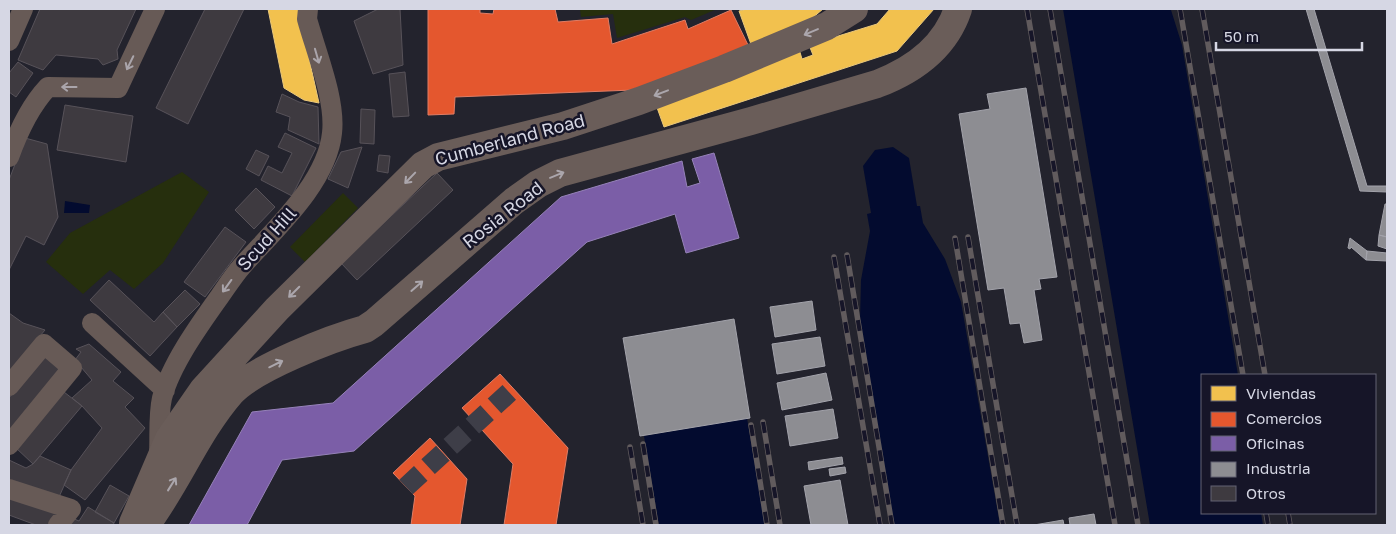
<svg xmlns="http://www.w3.org/2000/svg" width="1396" height="534" font-family="'Golos Text',sans-serif">
<style>
.green{fill:#262f0d}
.water{fill:#030b2f}
.homes{fill:#f2c14e;stroke:#eac87b}
.shops{fill:#e4572e;stroke:#e07d65}
.offices{fill:#7b5ea7;stroke:#9682b9}
.industry{fill:#8d8d92;stroke:#a3a3ab}
.building{fill:#3e3a40;stroke:#575259}
.lines{fill:none;stroke-linecap:round;stroke-linejoin:round}
.street-tunnel{stroke:#3e3e48;stroke-width:20;stroke-dasharray:20 10;stroke-linecap:butt}
.street{stroke:#675a56;stroke-width:20}
.secondary{stroke:#6a5d59;stroke-width:28}
.rail-casing{stroke:#615b5d;stroke-width:5.5}
.rail{stroke:#161528;stroke-width:4;stroke-dasharray:11;stroke-linecap:butt}
.oneway{stroke:#aba6ac}
.oneway2{stroke:#aaa5ab}
.labels{text-anchor:middle;stroke-width:5;stroke-linejoin:round;paint-order:stroke}
.street-label{font-size:18px;fill:#d6d7e4;stroke:#161528}
</style>
<rect width="100%" height="100%" fill="#23232d"/>
<path class="green" d="M580 9H717L691 20 685 17 617 38 613 14 581 17Z
M182 172 209 192 163 263 134 289 110 270 83 294 46 262 70 233Z
M343 193 358 208 305 262 290 247Z"/>
<path class="water" d="M1063 9 1171 10 1182 45 1238 375H1202V513H1261L1263 525H1150Z
M893 147 909 158 917 206H920L923 223 945 259 961 302 1000 525H894L860 320 861 280 870 231 867 214 871 213 863 166 875 150Z
M65 201 90 205 89 213H64Z
M747 418 765 525H659L644 436Z"/>
<path class="homes" d="M268 9H298L319 103 304 100 284 88Z
M747 9H823L805 24 752 47 739 11Z
M890 9H934L897 51 664 127 655 102 799 49 802 59 813 55 809 45 877 24Z"/>
<path class="shops" d="M428 9H480V13L493 14 494 9H555L558 22 608 18 612 44 685 20 688 29 731 10 749 47 633 90 455 97 454 114 428 115Z
M500 374 568 448 556 525H504L513 464 462 408Z
M430 438 467 479 460 525H411L415 496 393 473Z"/>
<path class="offices" d="M714 153 739 238 686 253 675 214 587 242 354 451 282 460 247 525H189L252 412 333 403 561 197 682 161 687 187 700 183 692 159Z"/>
<path class="industry" d="M1306 9H1314L1367 186H1387V192L1360 191Z
M1026 88 1057 277 1039 279 1041 289 1034 290 1042 340 1024 343 1020 323 1010 324 1004 288 988 290 959 114 990 109 987 94Z
M1385 204H1387V237L1379 235Z
M1379 235 1387 237V249L1378 246Z
M1350 238 1367 251 1366 260 1351 247 1350 249 1348 248Z
M1367 251 1387 253V261L1366 260Z
M812 301 816 330 775 337 770 307Z
M734 319 750 418 640 436 623 338Z
M820 337 825 366 777 374 772 344Z
M826 373 832 400 782 410 777 383Z
M833 409 838 438 790 446 785 416Z
M842 457 843 464 809 470 808 462Z
M845 467 846 473 830 476 829 469Z
M840 480 848 525H811L804 486Z
M1094 514 1096 525H1070L1069 518Z
M1063 520 1064 525H1034Z"/>
<path class="building" d="M40 9H136L117 50 118 59 103 65 98 59 56 55 43 70 18 60Z
M205 9H244L188 124 156 108Z
M378 9H400L403 65 373 74 354 21Z
M18 62 33 73 16 97 9 92V73Z
M405 72 409 116 393 117 389 74Z
M282 94 299 102 318 107 319 144 288 130 290 117 276 112Z
M65 105 133 116 126 162 57 150Z
M361 109 375 110 374 144 360 143Z
M285 133 316 148 292 196 261 180 268 166 282 173 292 153 278 147Z
M25 138 47 144 58 217 44 245 26 236 9 270V180Z
M362 147 348 188 328 179 341 152Z
M256 150 269 156 259 176 246 169Z
M379 155 390 156 388 173 377 171Z
M437 173 453 190 357 280 341 263Z
M256 188 275 207 254 229 235 210Z
M225 227 246 242 205 297 184 282Z
M109 280 154 322 163 312 177 327 150 356 90 300Z
M185 290 200 304 177 327 163 312Z
M9 313 23 323 45 330 9 373Z
M89 344 121 372 113 381 134 398 125 407 145 428 85 500 64 485 71 470 102 428 82 406 72 398 92 380 75 360 81 352 76 349Z
M47 353 65 368 9 434V398Z
M64 392 82 406 33 464 15 447Z
M40 456 71 470 59 497 9 480V460L26 468 33 464Z
M110 485 129 496 114 523 95 512Z
M9 494 59 514 51 525H36L9 515Z
M88 507 114 523 113 525H68L72 518 79 521Z"/>
<g class="lines">
<path class="street-tunnel" d="M406 487 513 389"/>
<path class="street" d="M9 41 23 9
M9 157C18 132 30 106 48 87L118 88 155 9
M92 323 165 390
M9 386 44 344 72 368 9 445
M159 454C160 436 158 416 162 398 171 364 200 324 220 296 227 286 234 275 242 266 274 230 327 183 332 133 336 100 316 52 307 19L308 9
M9 489 71 509 58 525"/>
<path class="secondary" d="M133 523 169 439 203 390 277 309 423 165 438 157 563 126 639 101 724 69 827 26 854 9
M146 525C177 484 197 432 231 393 254 368 332 338 365 329L374 323 514 201 538 184 560 173 751 121 877 84C914 70 945 48 958 9"/>
<g class="rail-casing">
<path id="rail" d="M1027 9 1115 525
M1050 9 1138 525
M1180 9 1243 375
M1202 9 1265 375
M968 237 1017 525
M955 238 1003 525
M847 255 892 525
M834 257 880 525
M763 422 780 525
M751 425 767 525
M643 444 656 525
M630 447 643 525
M1266 513 1268 525
M1288 513 1290 525"/>
</g>
<use href="#rail" class="rail"/>
</g>
<defs><path id="oneway-shaft" d="M-6 0H5M1.5-3L5.5 0L1.5 3" fill="none" stroke-width="1.6" stroke-linecap="round" stroke-linejoin="round" transform="scale(1.25)"/></defs>
<g class="oneway">
<use href="#oneway-shaft" transform="translate(811 32) rotate(157)"/>
<use href="#oneway-shaft" transform="translate(661 93) rotate(159)"/>
<use href="#oneway-shaft" transform="translate(557 175) rotate(-22)"/>
<use href="#oneway-shaft" transform="translate(410 178) rotate(134)"/>
<use href="#oneway-shaft" transform="translate(417 286) rotate(-41)"/>
<use href="#oneway-shaft" transform="translate(294 292) rotate(135)"/>
<use href="#oneway-shaft" transform="translate(276 364) rotate(-26)"/>
<use href="#oneway-shaft" transform="translate(172 484) rotate(-58)"/>
</g>
<g class="oneway2">
<use href="#oneway-shaft" transform="translate(317 56) rotate(74)"/>
<use href="#oneway-shaft" transform="translate(130 63) rotate(116)"/>
<use href="#oneway-shaft" transform="translate(69 87) rotate(180)"/>
<use href="#oneway-shaft" transform="translate(227 286) rotate(126)"/>
</g>
<g class="labels">
<g class="street-label">
<text transform="translate(510 140) rotate(-15)" y="6">Cumberland Road</text>
<text transform="translate(503 215) rotate(-38)" y="6">Rosia Road</text>
<text transform="translate(267 239) rotate(-48)" y="6">Scud Hill</text>
</g>
</g>
<rect width="1396" height="534" fill="none" stroke="#d6d7e4" stroke-width="20"/>
<rect x="1201" y="374" width="175" height="140" fill="#161528" stroke="#636373"/>
<rect x="1211" y="386" width="25" height="15" fill="#f2c14e" stroke="#636373"/>
<text x="1246" y="399" font-size="15" fill="#d6d7e4">Viviendas</text>
<rect x="1211" y="412" width="25" height="15" fill="#e4572e" stroke="#636373"/>
<text x="1246" y="424" font-size="15" fill="#d6d7e4">Comercios</text>
<rect x="1211" y="436" width="25" height="15" fill="#7b5ea7" stroke="#636373"/>
<text x="1246" y="449" font-size="15" fill="#d6d7e4">Oficinas</text>
<rect x="1211" y="462" width="25" height="15" fill="#8d8d92" stroke="#636373"/>
<text x="1246" y="474" font-size="15" fill="#d6d7e4">Industria</text>
<rect x="1211" y="486" width="25" height="15" fill="#3e3a40" stroke="#636373"/>
<text x="1246" y="499" font-size="15" fill="#d6d7e4">Otros</text>
<path d="M1216 42v8h146v-8" fill="none" stroke="#d6d7e4" stroke-width="2.5"/>
<text x="1224" y="42" font-size="15" fill="#d6d7e4" stroke="#161528" stroke-width="4" paint-order="stroke">50 m</text>
</svg>
